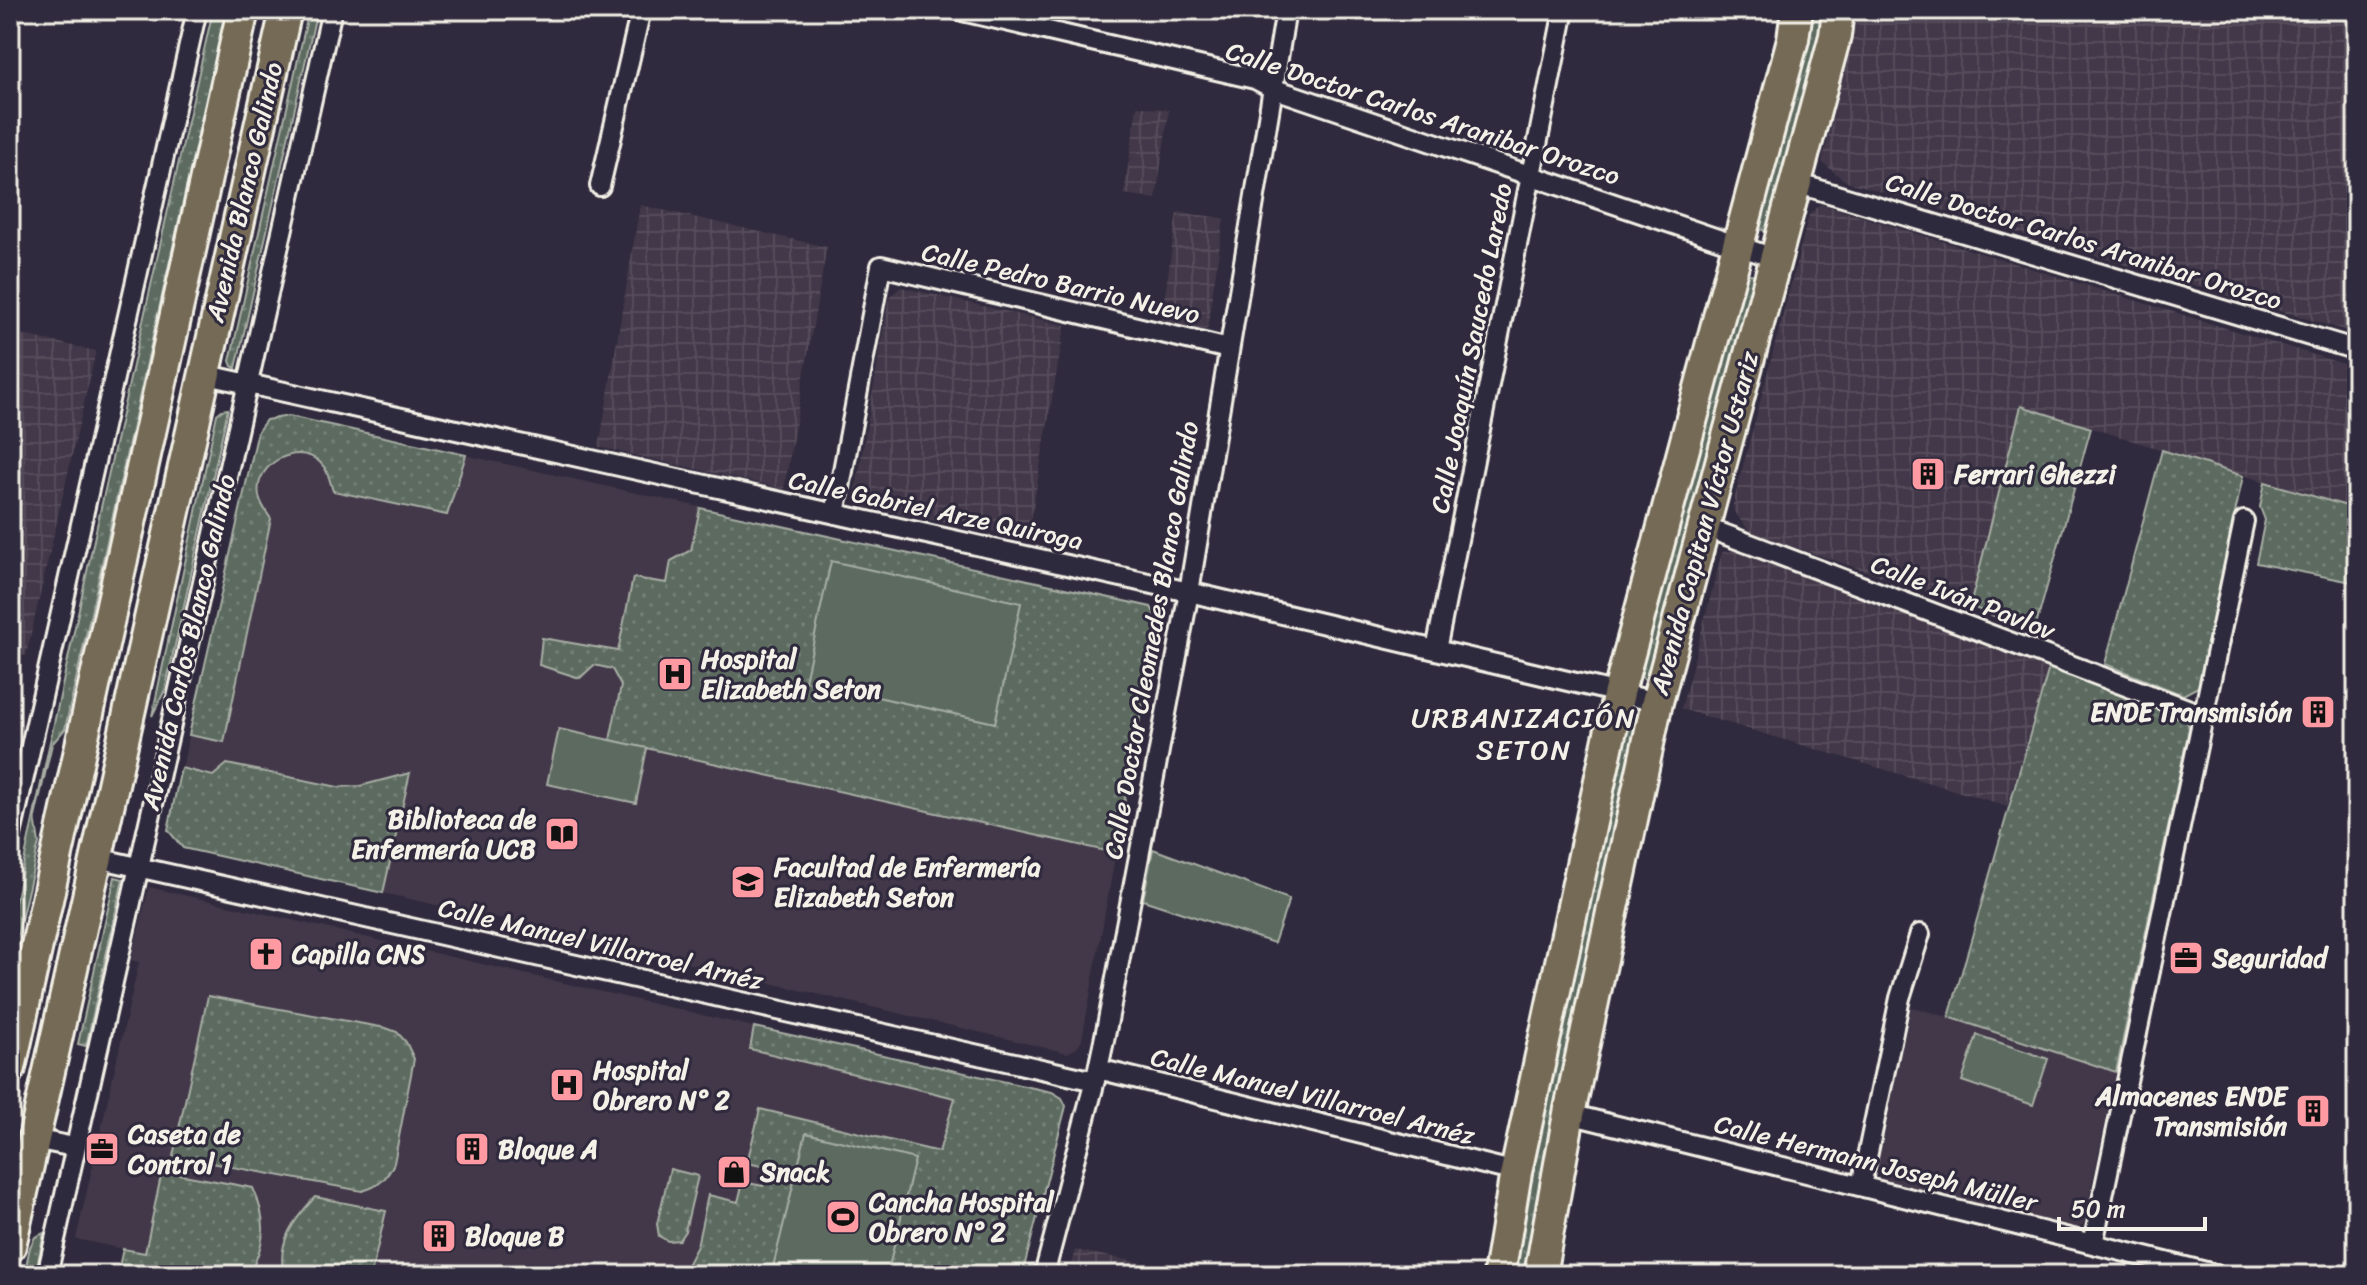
<svg xmlns="http://www.w3.org/2000/svg" width="2367" height="1285" font-family="Sriracha,sans-serif">
<style>
.built{fill:#433849}
.industrial{fill:url(#industrial-grid)}
.grass{fill:url(#grass-dots);stroke:#a8aea4;stroke-width:2}
.park{fill:#5c6b61;stroke:#a8aea4;stroke-width:2}
.lines{fill:none;stroke-linecap:round;stroke-linejoin:round}
.minor-casing{stroke:#f4f1e8;stroke-width:24}
.primary-casing{stroke:#f4f1e8;stroke-width:36}
.trunk-casing{stroke:#f4f1e8;stroke-width:36}
.minor{stroke:#2f2a3d;stroke-width:18}
.primary{stroke:#756a55;stroke-width:30}
.trunk{stroke:#756a55;stroke-width:30}
.labels{text-anchor:middle;stroke-width:6;stroke-linejoin:round;paint-order:stroke}
.street-label{font-size:26px;fill:#f4f1e8;stroke:#2f2a3d}
.poi-label{font-size:26px;font-weight:bold;fill:#f4f1e8;stroke:#2f2a3d;text-anchor:start}
.neighbourhood-label{font-size:28px;letter-spacing:2px;fill:#f4f1e8;stroke:#2f2a3d}
</style>
<defs>
<pattern id="industrial-grid" width="8" height="8" patternUnits="userSpaceOnUse" patternTransform="scale(2)"><rect width="8" height="8" fill="#433849"/><path d="M0 4h8M4 0v8" fill="none" stroke="#564c5a"/></pattern>
<pattern id="grass-dots" width="8" height="8" patternUnits="userSpaceOnUse" patternTransform="scale(2)"><rect width="8" height="8" fill="#5c6b61"/><path d="M2 2h.1M6 6h.1" fill="none" stroke="#748178" stroke-width="1.8" stroke-linecap="round"/></pattern>
</defs>
<rect width="100%" height="100%" fill="#2f2a3d"/>
<filter id="ink" filterUnits="userSpaceOnUse"><feTurbulence type="fractalNoise" baseFrequency=".0125" numOctaves="2"/><feDisplacementMap in="SourceGraphic" scale="16" xChannelSelector="R" yChannelSelector="G"/><feConvolveMatrix kernelMatrix="1 2 1 2 8 2 1 2 1" color-interpolation-filters="sRGB"/></filter>
<g filter="url(#ink)">
<path class="built" d="M289 416 1151 607 1158 620 1082 1040 1077 1048 1067 1053 512 922 183 848 168 830 258 431 266 420Z
M149 887 754 1027 1052 1092 1062 1098 1066 1106 1022 1275H117L123 1249 76 1239 139 962 131 960Z
M1911 1007 1949 1017 2116 1072 2083 1225 2070 1231 1887 1186 1880 1181 1878 1165Z"/>
<path class="industrial" d="M1859 10H2357V334L1845 181 1822 162Z
M1137 106 1169 110 1156 199 1124 194Z
M1820 204 2357 368V509L2265 482 2021 406 1970 606 1750 532 1734 512 1733 504 1809 215Z
M640 205 827 247 784 489 599 447Z
M1177 212 1224 218 1207 330 1161 323Z
M901 287 1065 325 1030 525 1015 536 863 506 855 494 889 297Z
M10 332 96 351 26 656 10 653Z
M1739 551 2048 669 2007 806 1681 709 1722 552Z
M1075 1250 1205 1275H1068Z"/>
<path class="grass" d="M213 10H226L65 729 52 744 35 817 39 843 18 933 10 941V926L100 512Z
M309 10H317L236 368 232 366 230 361Z
M1809 10H1828L1771 230 1764 231 1758 227Z
M1751 274 1757 276 1651 678 1644 679 1638 674 1745 275Z
M2021 406 2091 428 2034 633 1970 606Z
M228 409 165 690 152 716 217 414 222 410Z
M289 416 466 455 447 515 333 491C330 483 329 473 324 467 303 438 253 462 259 496 260 503 267 513 271 519L224 742 189 735 258 431 266 420Z
M2162 450 2243 476 2198 687 2183 695 2105 664Z
M2265 482 2357 509V583L2256 563 2265 520 2260 507Z
M700 508 1151 607 1158 620 1115 853 610 740 621 686 612 669 594 665 580 678 539 665 542 638 618 651 633 578 667 583 671 561 691 550Z
M2050 664 2187 720 2189 729 2116 1072 1949 1017Z
M1628 715 1634 716 1640 721 1528 1275H1511L1525 1194Z
M227 764 338 787 360 786 410 773 383 893 183 848 168 830 181 768 213 776Z
M115 877 123 879 86 1046 78 1044Z
M208 996 386 1028 397 1032 406 1042 414 1059 394 1163C387 1179 378 1187 362 1191L173 1156Z
M754 1027 1052 1092 1062 1098 1066 1106 1022 1275H685L688 1263 697 1246 708 1195 738 1202 743 1182 763 1186 767 1167 747 1163 760 1109 939 1152 955 1098 750 1049Z
M670 1169 698 1176 685 1231 679 1240 668 1241 659 1236 657 1224Z
M162 1171 253 1188C268 1222 266 1241 249 1275H117L123 1249 145 1253Z
M315 1197 386 1211 371 1275H284C276 1242 294 1220 315 1197Z
M44 1233 35 1275H24L30 1247 35 1237Z"/>
<path class="park" d="M831 561 1021 603 995 723 805 681Z
M559 729 647 748 636 803 547 784Z
M1153 849 1289 899 1274 943 1143 900Z
M1977 1035 2048 1059 2033 1105 1962 1081Z
M806 1133 915 1159 887 1275H771Z"/>
<g class="lines">
<g class="minor-casing">
<path id="minor" d="M958 10 1255 79 1272 88 1774 258
M1796 183 2357 350
M600 186 641 10
M203 374 1189 592 1657 702
M835 514 881 266 1229 349
M1705 527 2203 715
M1436 650 1564 10
M10 839 197 10
M97 858 1095 1081
M1098 1069 1516 1172
M1569 1114 2218 1275
M34 1139 74 1147
M1861 1186 1900 998 1920 934
M2093 1244 2244 521
M47 1275 332 10
M1044 1275 1098 1069 1106 1031 1189 592 1286 10"/>
</g>
<g class="primary-casing">
<path id="primary" d="M1499 1275 1516 1172 1619 692 1793 39 1797 10
M1540 1275 1569 1114 1657 702 1835 36 1838 10"/>
</g>
<g class="trunk-casing">
<path id="trunk" d="M10 1068 243 10
M10 1246 286 10"/>
</g>
<use href="#minor" class="minor"/>
<use href="#primary" class="primary"/>
<use href="#trunk" class="trunk"/>
</g>
</g>
<defs>
<g id="building-square" transform="scale(1.8)"><rect x="-9" y="-9" width="18" height="18" rx="4" fill="#ff9aa2" stroke="#2f2a3d"/><path d="M-4-6H4V6H1V3H-1V6H-4ZM-2.5-4.3h1.7v1.8h-1.7ZM.8-4.3h1.7v1.8H.8ZM-2.5-1h1.7V.8h-1.7ZM.8-1h1.7V.8H.8Z" fill="#111"/></g>
<g id="hospital-square" transform="scale(1.8)"><rect x="-9" y="-9" width="18" height="18" rx="4" fill="#ff9aa2" stroke="#2f2a3d"/><path d="M-5-5h3v3.5h4V-5h3V5h-3V1.5h-4V5h-3Z" fill="#111"/></g>
<g id="library-square" transform="scale(1.8)"><rect x="-9" y="-9" width="18" height="18" rx="4" fill="#ff9aa2" stroke="#2f2a3d"/><path d="M-6-4Q-3-5.5-.7-3.5V5Q-3 3-6 4ZM6-4Q3-5.5 .7-3.5V5Q3 3 6 4Z" fill="#111"/></g>
<g id="university-square" transform="scale(1.8)"><rect x="-9" y="-9" width="18" height="18" rx="4" fill="#ff9aa2" stroke="#2f2a3d"/><path d="M0-5L7-2L0 1L-7-2ZM-4 1L0 2.5L4 1V4Q0 6-4 4Z" fill="#111"/></g>
<g id="church-square" transform="scale(1.8)"><rect x="-9" y="-9" width="18" height="18" rx="4" fill="#ff9aa2" stroke="#2f2a3d"/><path d="M-1.2-6h2.4v3.5h3.3v2.4h-3.3V6h-2.4V-.1h-3.3v-2.4h3.3Z" fill="#111"/></g>
<g id="office-square" transform="scale(1.8)"><rect x="-9" y="-9" width="18" height="18" rx="4" fill="#ff9aa2" stroke="#2f2a3d"/><path d="M-6-3h4V-5.5h4V-3h4V5H-6ZM-1-4.5V-3h2v-1.5ZM-6 0V1H6V0Z" fill="#111"/></g>
<g id="shop-square" transform="scale(1.8)"><rect x="-9" y="-9" width="18" height="18" rx="4" fill="#ff9aa2" stroke="#2f2a3d"/><path d="M-5-2.5h2.3a2.7 3.5 0 0 1 5.4 0H5L5.5 6h-11ZM-1.5-2.5h3a1.5 2.3 0 0 0-3 0Z" fill="#111"/></g>
<g id="stadium-square" transform="scale(1.8)"><rect x="-9" y="-9" width="18" height="18" rx="4" fill="#ff9aa2" stroke="#2f2a3d"/><path d="M0-5a6.5 5 0 1 0 0 10a6.5 5 0 1 0 0-10ZM-3.5-1.8h7v3.6h-7Z" fill="#111"/></g>
</defs>
<g fill-rule="evenodd">
<use href="#building-square" x="1928" y="474"/>
<use href="#hospital-square" x="675" y="674"/>
<use href="#building-square" x="2318" y="712"/>
<use href="#library-square" x="562" y="834"/>
<use href="#university-square" x="748" y="882"/>
<use href="#church-square" x="266" y="954"/>
<use href="#office-square" x="2186" y="958"/>
<use href="#hospital-square" x="567" y="1085"/>
<use href="#building-square" x="2313" y="1111"/>
<use href="#office-square" x="102" y="1149"/>
<use href="#building-square" x="472" y="1149"/>
<use href="#shop-square" x="734" y="1172"/>
<use href="#stadium-square" x="843" y="1217"/>
<use href="#building-square" x="439" y="1236"/>
</g>
<g class="labels">
<g class="street-label">
<text transform="translate(1423 113) rotate(18)" y="9">Calle Doctor Carlos Aranibar Orozco</text>
<text transform="translate(244 192) rotate(-77)" y="9">Avenida Blanco Galindo</text>
<text transform="translate(2084 241) rotate(17)" y="9">Calle Doctor Carlos Aranibar Orozco</text>
<text transform="translate(1061 283) rotate(13)" y="9">Calle Pedro Barrio Nuevo</text>
<text transform="translate(1471 348) rotate(-79)" y="9">Calle Joaquín Saucedo Laredo</text>
<text transform="translate(936 510) rotate(12)" y="9">Calle Gabriel Arze Quiroga</text>
<text transform="translate(1704 523) rotate(-75)" y="9">Avenida Capitan Víctor Ustariz</text>
<text transform="translate(1963 597) rotate(21)" y="9">Calle Iván Pavlov</text>
<text transform="translate(1151 640) rotate(-80)" y="9">Calle Doctor Cleomedes Blanco Galindo</text>
<text transform="translate(188 642) rotate(-77)" y="9">Avenida Carlos Blanco Galindo</text>
<text transform="translate(601 944) rotate(13)" y="9">Calle Manuel Villarroel Arnéz</text>
<text transform="translate(1313 1096) rotate(14)" y="9">Calle Manuel Villarroel Arnéz</text>
<text transform="translate(1876 1163) rotate(14)" y="9">Calle Hermann Joseph Müller</text>
</g>
<g class="poi-label">
<text x="1954" y="483">Ferrari Ghezzi</text>
<text x="701" y="668">Hospital<tspan x="701" dy="30">Elizabeth Seton</tspan></text>
<text x="2292" y="721" text-anchor="end">ENDE Transmisión</text>
<text x="536" y="828" text-anchor="end">Biblioteca de<tspan x="536" dy="30">Enfermería UCB</tspan></text>
<text x="774" y="876">Facultad de Enfermería<tspan x="774" dy="30">Elizabeth Seton</tspan></text>
<text x="292" y="963">Capilla CNS</text>
<text x="2212" y="967">Seguridad</text>
<text x="593" y="1079">Hospital<tspan x="593" dy="30">Obrero N° 2</tspan></text>
<text x="2287" y="1105" text-anchor="end">Almacenes ENDE<tspan x="2287" dy="30">Transmisión</tspan></text>
<text x="128" y="1143">Caseta de<tspan x="128" dy="30">Control 1</tspan></text>
<text x="498" y="1158">Bloque A</text>
<text x="760" y="1181">Snack</text>
<text x="869" y="1211">Cancha Hospital<tspan x="869" dy="30">Obrero N° 2</tspan></text>
<text x="465" y="1245">Bloque B</text>
</g>
<g class="neighbourhood-label">
<text x="1524" y="727">URBANIZACIÓN<tspan x="1524" dy="32">SETON</tspan></text>
</g>
</g>
<rect width="2367" height="1285" fill="none" stroke="#2f2a3d" stroke-width="40"/>
<rect x="20" y="20" width="2327" height="1245" fill="none" stroke="#f4f1e8" stroke-width="3" filter="url(#ink)"/>
<path d="M2059 1217v12h146v-12" fill="none" stroke="#f4f1e8" stroke-width="4"/>
<text x="2071" y="1217" font-size="24" fill="#f4f1e8" stroke="#2f2a3d" stroke-width="6" paint-order="stroke">50 m</text>
</svg>
